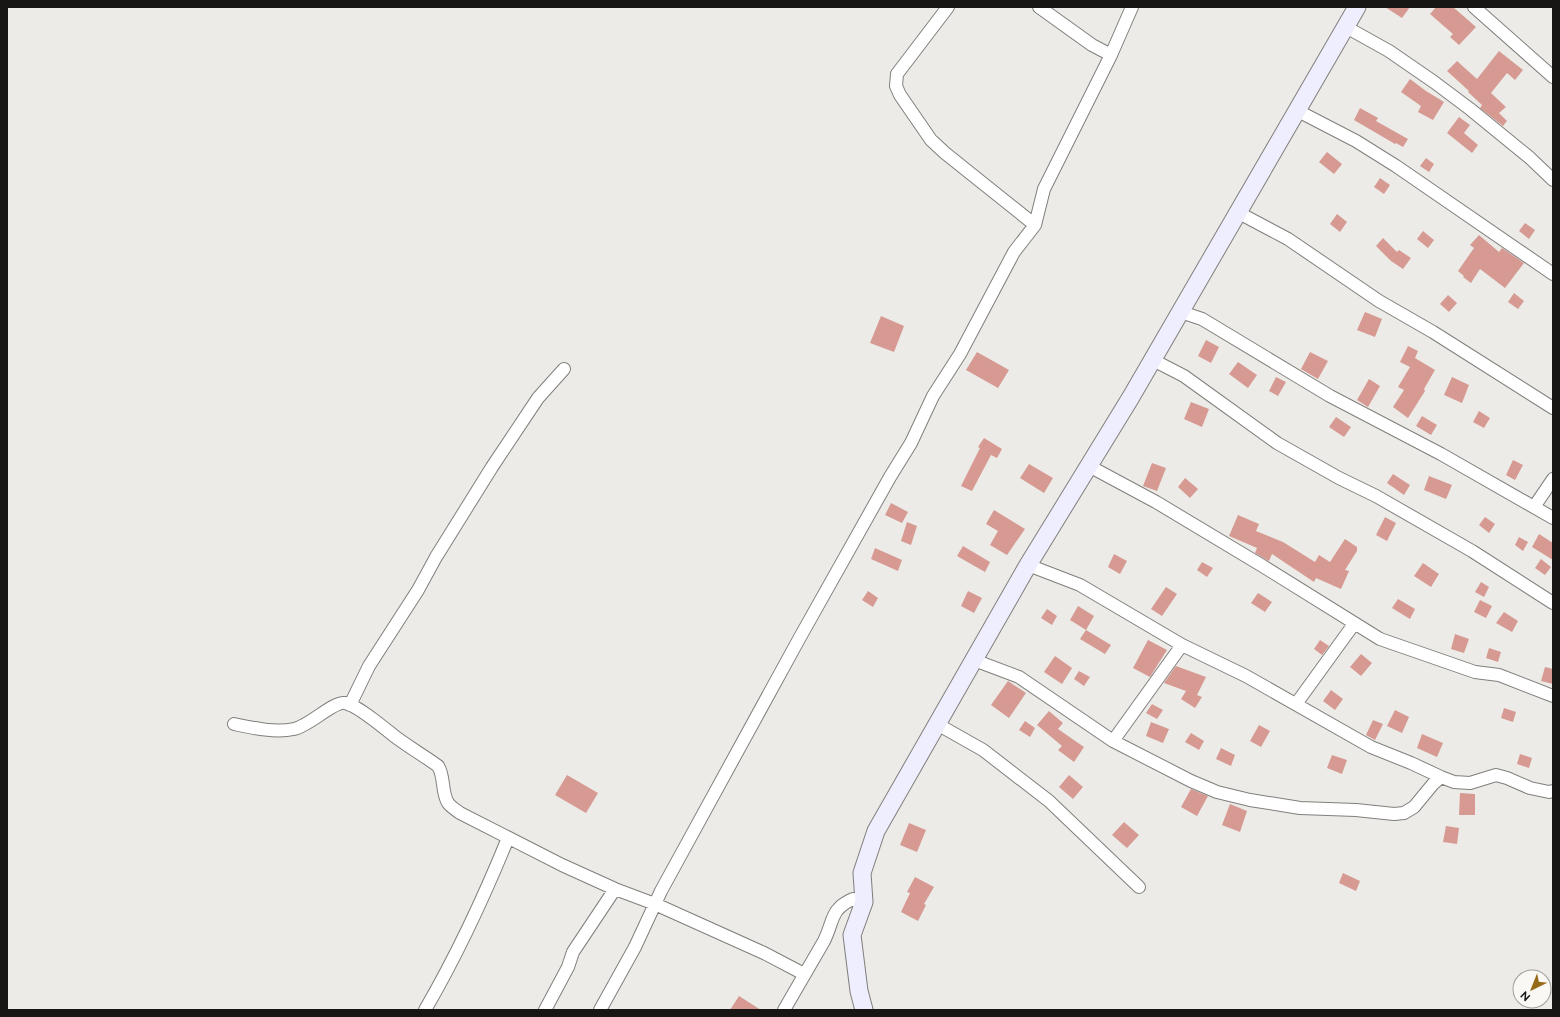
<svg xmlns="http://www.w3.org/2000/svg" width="1560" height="1017" font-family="Raleway,sans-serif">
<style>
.building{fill:#d69a93}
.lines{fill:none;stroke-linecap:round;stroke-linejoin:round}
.minor-casing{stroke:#807f7c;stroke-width:14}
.secondary-casing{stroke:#807f7c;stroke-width:19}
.minor{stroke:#fff;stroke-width:12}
.secondary{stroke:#efeefe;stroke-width:17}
</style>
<rect width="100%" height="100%" fill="#ecebe7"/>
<path class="building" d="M1385 7H1410L1402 18Z
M1436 7H1453L1476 27 1459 45 1450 37 1453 34 1430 14Z
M1499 51 1523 70 1515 80 1507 73 1491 93 1506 107 1499 113 1507 121 1503 126 1480 108 1482 105 1468 92 1469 91 1447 71 1457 61 1477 79Z
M1410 79 1426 91 1444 102 1433 120 1418 112 1421 106 1401 92Z
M1360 108 1378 118 1376 121 1408 139 1403 147 1396 143 1395 144 1354 120Z
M1459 117 1470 125 1464 133 1478 145 1472 153 1447 133Z
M1327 152 1342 164 1334 174 1319 162Z
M1426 158 1434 164 1429 172 1420 166Z
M1380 178 1390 185 1384 194 1374 187Z
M1337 214 1347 222 1340 232 1330 224Z
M1525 223 1535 230 1529 239 1519 231Z
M1423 231 1434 240 1428 248 1417 239Z
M1479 235 1499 252 1502 248 1524 263 1505 288 1480 269 1471 283 1463 277 1464 276 1458 271 1474 248 1470 245Z
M1383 238 1397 252 1399 250 1411 258 1403 269 1391 261 1376 246Z
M1514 293 1524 301 1518 309 1508 302Z
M1448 295 1457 303 1449 312 1440 304Z
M1365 312 1382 319 1375 337 1357 330Z
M881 316 904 326 894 352 870 343Z
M1206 340 1219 347 1211 363 1198 356Z
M1408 346 1418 351 1415 358 1435 370 1424 389 1425 391 1408 418 1393 407 1404 390 1398 387 1410 367 1400 362Z
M977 352 1009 370 998 388 966 370Z
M1310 352 1328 361 1318 379 1301 369Z
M1238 362 1257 375 1248 388 1229 374Z
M1276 377 1286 382 1278 396 1269 391Z
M1452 377 1469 385 1462 403 1444 395Z
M1369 379 1380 386 1368 407 1357 400Z
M1191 402 1209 409 1202 427 1184 419Z
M1479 411 1490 418 1484 428 1473 422Z
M1422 416 1437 425 1431 435 1416 426Z
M1336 417 1351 427 1344 437 1329 427Z
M984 438 1002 449 997 458 991 455 972 491 961 486 980 448 978 447Z
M1513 460 1523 465 1515 480 1506 475Z
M1152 463 1166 468 1157 491 1143 486Z
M1029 464 1053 478 1044 493 1020 478Z
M1393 474 1410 485 1404 495 1387 483Z
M1429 476 1452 485 1446 499 1424 490Z
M1185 478 1198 489 1190 498 1178 487Z
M891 503 908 512 902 523 885 515Z
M994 510 1025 529 1007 555 990 545 998 531 986 524Z
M1238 515 1259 524 1256 531 1283 542 1315 562 1319 555 1330 562 1345 539 1357 547V551L1345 570 1349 571 1341 589 1316 578 1314 582 1272 554 1269 561 1267 560 1255 553 1257 548 1229 536Z
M1385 517 1396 523 1387 541 1376 535Z
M1485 517 1495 524 1489 533 1479 525Z
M907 522 917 526 911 545 901 541Z
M1539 534 1553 543V560L1532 547Z
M1519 537 1528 542 1523 551 1515 545Z
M963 546 990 562 985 572 957 556Z
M875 548 902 560 898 571 871 559Z
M1114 554 1127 561 1120 574 1108 567Z
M1541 559 1551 567 1545 575 1535 568Z
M1202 562 1213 568 1207 577 1197 570Z
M1423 563 1439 574 1431 587 1414 576Z
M1481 582 1489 587 1484 597 1475 592Z
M1166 587 1177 594 1162 616 1151 609Z
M868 591 878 598 873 607 862 600Z
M968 591 982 598 974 613 961 606Z
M1258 593 1272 602 1265 612 1251 603Z
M1398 599 1415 609 1410 619 1392 608Z
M1480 600 1492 606 1486 618 1474 612Z
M1078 606 1094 616 1086 630 1070 620Z
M1047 609 1057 616 1052 625 1041 618Z
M1504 612 1518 621 1512 632 1496 623Z
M1086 630 1111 645 1105 654 1080 639Z
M1455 634 1469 639 1464 653 1451 649Z
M1148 640 1167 650 1150 677 1133 668Z
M1320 640 1329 646 1322 655 1314 649Z
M1489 648 1501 652 1498 662 1486 658Z
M1361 654 1372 663 1361 676 1350 667Z
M1055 656 1072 668 1062 684 1044 672Z
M1176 666 1206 677 1197 695 1202 697 1195 708 1181 699 1186 691 1164 683Z
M1545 667 1553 669V684L1541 681Z
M1079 671 1090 677 1084 686 1074 679Z
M1008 681 1026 693 1009 718 991 705Z
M1331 690 1343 699 1335 710 1323 701Z
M1152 704 1163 710 1157 719 1146 713Z
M1504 708 1516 712 1513 722 1501 718Z
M1395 710 1409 717 1402 733 1387 726Z
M1049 711 1063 723 1058 729 1084 747 1074 762 1058 750 1062 746 1037 725Z
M1373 720 1383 724 1375 740 1366 735Z
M1025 721 1035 728 1030 737 1019 730Z
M1151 722 1169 729 1163 743 1146 736Z
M1259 725 1270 731 1261 747 1250 741Z
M1191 733 1204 741 1199 750 1185 742Z
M1422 734 1443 743 1437 757 1417 748Z
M1221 748 1235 755 1231 766 1216 759Z
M1520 754 1532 758 1529 768 1517 764Z
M1332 755 1347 760 1342 774 1327 768Z
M567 775 598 793 586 813 555 795Z
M1069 775 1083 787 1073 799 1059 787Z
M1191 789 1208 796 1197 816 1181 807Z
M1460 793 1475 794V815H1459Z
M1230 804 1247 811 1240 832 1222 825Z
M1124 822 1139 835 1127 848 1112 835Z
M909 823 926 830 917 852 900 845Z
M1446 826 1459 828 1457 844 1443 842Z
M1343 873 1360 881 1356 891 1339 883Z
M915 877 934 887 924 904 926 905 918 921 901 912 910 893 907 892Z
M739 996 761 1010H730Z"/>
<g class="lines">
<g class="minor-casing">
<path id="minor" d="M948 7 897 74 896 86 900 95 931 140 945 153 1035 225
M1039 7 1092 45 1111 55
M1474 7 1553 77
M1346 27 1389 51 1434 82 1470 109 1530 158 1553 180
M1298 111 1356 141 1396 166 1553 274
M1239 213 1288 239 1379 301 1433 332 1553 408
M1181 312 1202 319 1330 396 1441 454 1553 518
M1153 360 1184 376 1277 443 1339 478 1376 496 1472 551 1553 603
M1089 466 1156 502 1261 565 1380 639 1475 672 1499 675 1553 696
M1534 507 1553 479
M1028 565 1080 585 1182 645 1246 676 1371 747 1411 763 1441 777 1454 782 1470 783 1496 775 1507 778 1530 788 1549 792 1553 791
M974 660 1019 677 1113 741 1191 781 1217 792 1250 800 1300 808 1356 810 1394 814 1404 813 1414 807 1433 784 1441 777
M1296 704 1354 624
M350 705 369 666 418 590 436 557 492 467 538 398 564 369
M234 724C253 728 275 733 294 729 309 726 334 701 345 703 357 705 383 727 393 735 407 746 423 755 438 766 445 777 441 791 448 803 451 807 456 810 460 813L562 865 615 889 655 904 764 953 804 974
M937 724 983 750 1049 801 1139 887
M1113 741 1182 645
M425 1010C457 955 484 897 508 838
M545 1010 568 967 573 952 615 889
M600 1010 635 947 661 891 799 639 890 477 911 443 933 396 960 354 1014 252 1035 225 1044 189 1111 55 1132 7
M784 1010 824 941C834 921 830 909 853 899L864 902"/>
</g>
<g class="secondary-casing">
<path id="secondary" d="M864 1010 859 991 852 935 864 902 862 873 876 831 1028 565 1131 397 1357 7"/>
</g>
<use href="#minor" class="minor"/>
<use href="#secondary" class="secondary"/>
</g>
<rect width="1560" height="1017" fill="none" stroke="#171615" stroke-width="16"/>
<g transform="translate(1532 989) rotate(223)"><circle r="19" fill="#f9f8f4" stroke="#9f9e9b"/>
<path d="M0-3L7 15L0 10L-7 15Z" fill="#966b17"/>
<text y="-6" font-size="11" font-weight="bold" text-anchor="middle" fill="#171615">N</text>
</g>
</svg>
